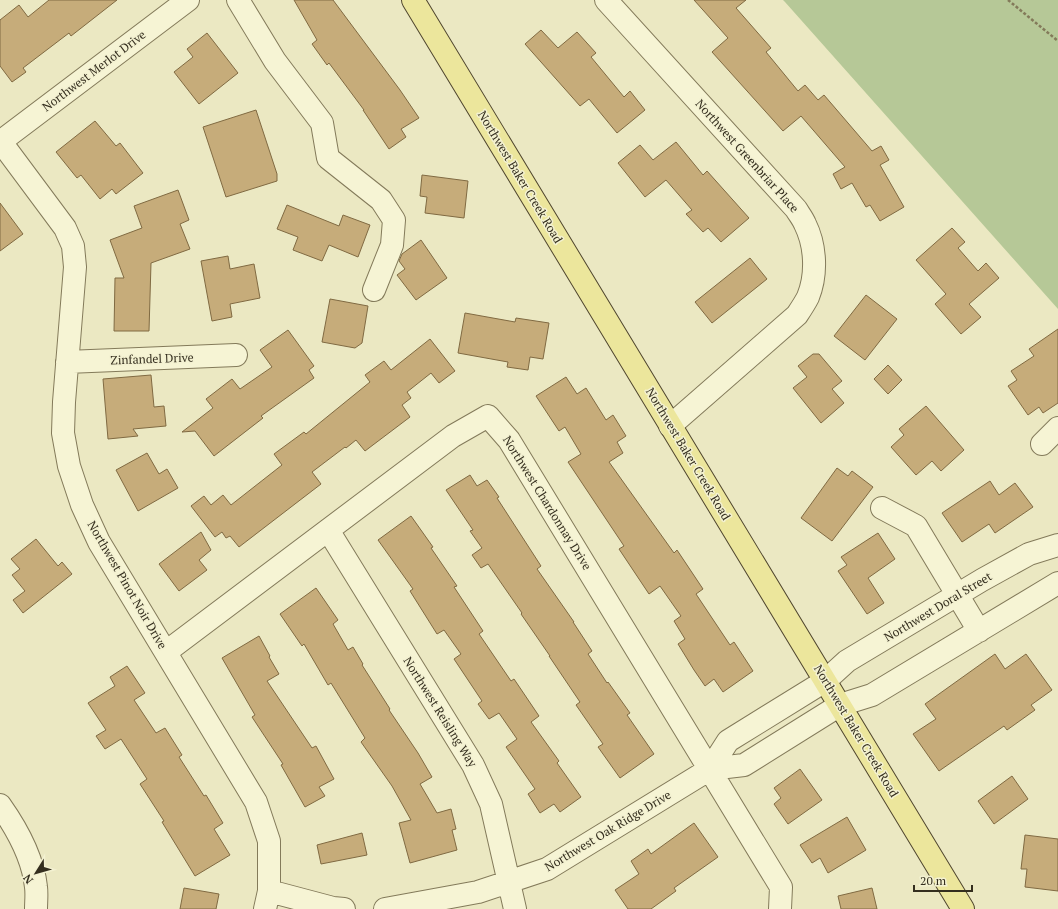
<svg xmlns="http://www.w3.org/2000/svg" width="1058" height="909" font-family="'PT Serif',serif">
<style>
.green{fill:#b6c897}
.building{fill:#c6ac7a;stroke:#806a42}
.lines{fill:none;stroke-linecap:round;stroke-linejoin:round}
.minor-casing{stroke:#837a5a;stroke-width:24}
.major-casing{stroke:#51472f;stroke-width:24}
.path{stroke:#837a5a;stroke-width:2.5;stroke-dasharray:3 2;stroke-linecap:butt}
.minor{stroke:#f6f4d4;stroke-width:22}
.major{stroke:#ece69c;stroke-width:22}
.labels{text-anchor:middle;stroke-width:3;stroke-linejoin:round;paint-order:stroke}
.street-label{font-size:12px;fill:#342e1e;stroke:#f3f1d1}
</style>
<rect width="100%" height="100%" fill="#ebe8c2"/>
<path class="green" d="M783 0H1058V309L785 2Z"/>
<path class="building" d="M49 0H117L71 36 69 33 23 68 26 72 12 82 0 66V20L19 5 28 17Z
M294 0H333L400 90 419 118 401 129 406 137 389 149 363 110H364L329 63 327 65 312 44 317 40Z
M694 0H746L736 8 771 48 766 52 798 91 805 85 818 100 824 95 872 151 881 146 889 160 880 165 904 207 880 221 870 205 866 207 852 183 841 189 833 174 845 167 801 116 783 131 712 52 728 38Z
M541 30 558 48 577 32 596 53 591 57 624 97 630 91 645 110 617 133 589 99 580 106 525 44Z
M207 33 238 73 199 104 174 72 193 57 187 49Z
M256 110 277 174V181L226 197 203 127Z
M95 121 116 146 120 143 143 173 116 194 112 189 100 199 81 175 77 178 56 152Z
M676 142 703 175 707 171 749 218 721 242 708 228 703 232 686 214 692 210 666 180 645 197 618 163 640 145 653 160Z
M422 175 468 181 464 218 425 213 427 197 420 196Z
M178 190 189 220 180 224 190 249 151 263 149 331H114L115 278H124L110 240 142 228 134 206Z
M0 203 23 234 0 251Z
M287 205 339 226 343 215 370 225 358 257 329 245 322 261 293 250 298 237 277 229Z
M952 228 965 242 958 248 978 271 986 263 999 278 969 304 981 317 961 334 935 304 946 294 916 260Z
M421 240 447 278 416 300 397 275 405 269 399 261 402 254Z
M228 256 230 269 254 264 260 298 230 304 232 317 212 321 201 261Z
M750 258 767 279 712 323 695 302Z
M866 295 897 319 865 360 834 336Z
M330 299 368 306 362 343 355 348 322 342Z
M465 313 515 322 516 318 549 323 543 359 530 357 528 370 507 367 508 362 458 353Z
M1058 329V403L1043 413 1039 407 1028 415 1008 386 1017 380 1011 371 1034 356 1029 349Z
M288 330 314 366 309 370 314 378 261 416 263 418 214 456 195 431 182 432 213 408 206 399 232 379 240 389 272 367 260 350Z
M430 339 455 371 439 383 431 373 407 392 411 398 402 405 410 417 365 451 356 440 346 448 345 447 312 472 321 484 239 547 230 536 226 538 222 532 215 537 191 506 204 496 211 505 223 495 231 505 282 465 274 454 304 432 306 434 370 382 365 375 384 361 391 370Z
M813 354H819L842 381 832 389 844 403 821 423 793 388 807 377 798 366Z
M888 365 902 380 888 394 874 379Z
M151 375 154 407 164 406 166 426 133 429 138 436 108 439 103 379Z
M566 377 577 394 586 388 606 420 613 415 626 436 617 442 623 453 609 462 674 553 677 550 703 589 696 594 730 645 734 642 753 671 723 692 714 679 705 686 694 670 678 644 685 639 674 621 681 616 660 586 649 594 619 549 624 546 568 462 581 454 565 427 559 431 536 396Z
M926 406 964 450 941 471 932 461 916 475 891 447 904 435 899 429Z
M147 453 159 474 167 469 178 488 138 511 116 470Z
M837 468 848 476 852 471 873 487 832 541 801 518Z
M470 475 477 486 487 480 499 497 497 498 541 566 537 569 574 622H573L592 651 588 654 607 683 608 682 630 713 627 715 654 754 620 778 598 747 603 744 576 705 580 702 549 656H550L521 614 522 613 488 564 481 568 472 555 482 548 470 531 473 530 446 490Z
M990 481 999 495 1015 483 1033 507 995 533 989 524 962 542 942 513Z
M411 516 433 547 431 548 457 586 454 587 483 631 479 634 511 681 514 679 539 716 531 722 559 761 557 763 581 797 560 812 554 804 540 813 528 794 535 789 506 747 517 739 499 713 489 719 478 704 482 701 454 659 461 654 444 630 437 634 410 591 413 589 378 540Z
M201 532 211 550 199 560 207 570 179 591 159 564Z
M878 533 895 559 868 578 884 603 867 614 838 571 847 565 841 557Z
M36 539 58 566 62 562 72 574 23 613 13 600 25 591 12 575 20 569 11 559Z
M316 588 338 620 333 624 348 650 353 647 363 664 362 665 390 709 389 710 418 753 432 777 420 784 437 813 451 809 456 829 452 830 457 850 410 863 399 823 411 820 392 786 361 742 365 738 331 683 328 685 304 644 302 646 280 614Z
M259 636 270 656 269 657 279 674 267 681 312 748 316 746 334 779 319 787 325 796 305 807 281 765 283 764 252 717 255 715 222 658Z
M995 654 1005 669 1026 654 1052 690 1031 705 1035 710 1007 730 1004 726 939 771 913 734 936 719 925 704Z
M127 666 145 693 134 700 156 733 165 728 182 755 179 757 204 796 206 795 223 823 214 829 230 855 195 876 162 822 164 821 140 784 147 779 121 739 105 749 96 736 106 730 88 703 115 686 110 677Z
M800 769 822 800 788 824 774 804 781 798 774 788Z
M1012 776 1028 799 994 824 978 801Z
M847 817 866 850 828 873 820 858 812 863 800 845Z
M694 823 718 857 674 888 676 891 651 909H628L615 890 639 874 631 861 648 849 651 854Z
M362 833 367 855 321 864 317 845Z
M1025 835 1058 839V891L1025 887 1027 869H1021Z
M184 888 219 894 216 909H180Z
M872 888 877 909H841L838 896Z"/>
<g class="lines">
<g class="minor-casing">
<path id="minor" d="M238 0 275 61 322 123 328 158 381 200 394 220 392 245 374 290
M606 0 796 209C799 214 803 219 805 224 816 246 817 275 808 297 805 303 801 309 797 315L670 426
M0 142 188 0
M1 142 65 228 73 246 75 267 64 402 63 433 69 466 82 505 99 542 256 802 269 841V891L265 909
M67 362 236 355
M1042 444 1058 428
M882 508 916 526 979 631
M328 530 473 765 491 804 515 909
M166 652 453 436 488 416 509 440 781 887 780 909
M710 769 728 741 825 681 847 661 982 580 1029 554 1058 545
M0 805C17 829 33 858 36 887 37 894 36 902 36 909
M269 891 333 908 344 909
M385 909 478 892 547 869 710 769 744 765 840 705 872 695 1058 583"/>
</g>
<g class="major-casing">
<path id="major" d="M413 0 963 909"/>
</g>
<path class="path" d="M1008 0 1058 41"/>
<use href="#minor" class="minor"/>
<use href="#major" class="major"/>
</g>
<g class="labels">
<g class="street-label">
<text transform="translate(94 71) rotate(-37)" y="4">Northwest Merlot Drive</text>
<text transform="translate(747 156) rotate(48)" y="4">Northwest Greenbriar Place</text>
<text transform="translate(520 177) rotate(59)" y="4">Northwest Baker Creek Road</text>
<text transform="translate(152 359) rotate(-2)" y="4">Zinfandel Drive</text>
<text transform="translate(688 454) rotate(59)" y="4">Northwest Baker Creek Road</text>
<text transform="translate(547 503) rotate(58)" y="4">Northwest Chardonnay Drive</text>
<text transform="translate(127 585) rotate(60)" y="4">Northwest Pinot Noir Drive</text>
<text transform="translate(938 607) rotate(-31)" y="4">Northwest Doral Street</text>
<text transform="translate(440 712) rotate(58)" y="4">Northwest Reisling Way</text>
<text transform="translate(856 731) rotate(59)" y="4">Northwest Baker Creek Road</text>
<text transform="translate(608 831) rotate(-31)" y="4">Northwest Oak Ridge Drive</text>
</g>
</g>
<g transform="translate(36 873) rotate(233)" stroke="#f3f1d1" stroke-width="3" paint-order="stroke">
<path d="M0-3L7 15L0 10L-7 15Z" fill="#342e1e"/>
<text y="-6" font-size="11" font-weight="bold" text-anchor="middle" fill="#342e1e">N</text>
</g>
<path d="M914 885v6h58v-6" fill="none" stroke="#342e1e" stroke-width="2"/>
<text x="920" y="885" font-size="12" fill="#342e1e" stroke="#f3f1d1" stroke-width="3" paint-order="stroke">20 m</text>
</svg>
